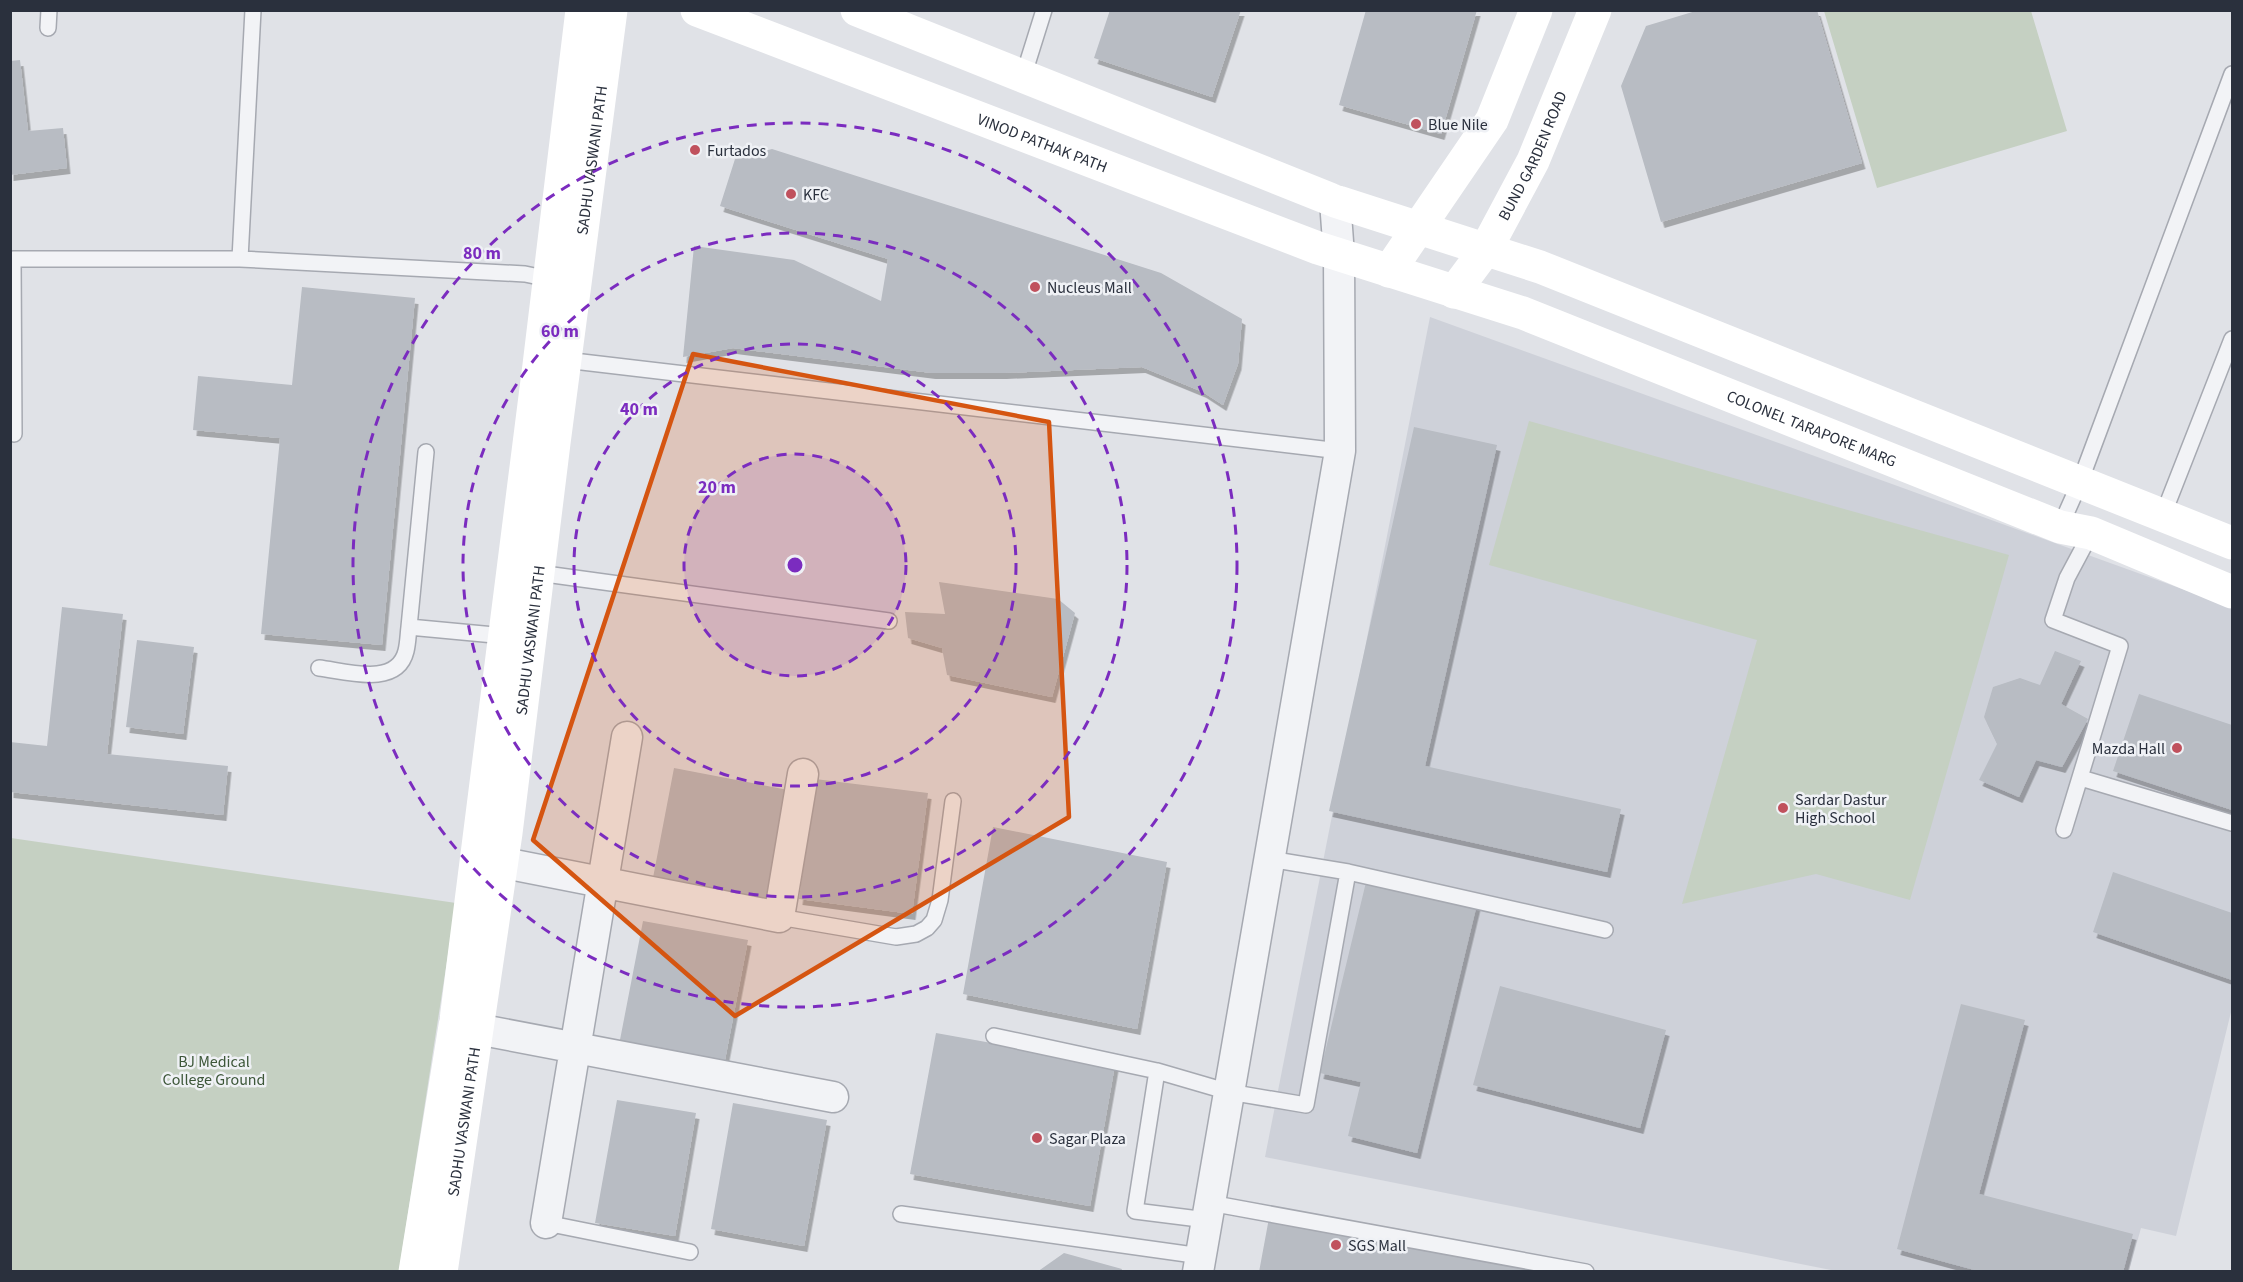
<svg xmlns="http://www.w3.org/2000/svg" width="2243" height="1282" font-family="'Source Sans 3',sans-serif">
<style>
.built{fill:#ced1d9}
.green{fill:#c5d0c2}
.building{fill:#b8bcc3;filter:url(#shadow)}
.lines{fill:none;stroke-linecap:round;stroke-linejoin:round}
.lane-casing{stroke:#a6a9b1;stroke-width:18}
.street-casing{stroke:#a6a9b1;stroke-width:33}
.lane{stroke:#f2f3f6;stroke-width:15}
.street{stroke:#f2f3f6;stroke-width:30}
.secondary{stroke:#fff;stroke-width:33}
.marked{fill:#d55511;fill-opacity:0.2;stroke:#d55511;stroke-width:4.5;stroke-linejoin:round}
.ring{fill:none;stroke:#7b2cbf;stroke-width:3;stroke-dasharray:10 8}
.poi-dot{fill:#c0515d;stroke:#eff1f5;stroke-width:2}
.labels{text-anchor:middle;stroke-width:5;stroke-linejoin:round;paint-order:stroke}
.poi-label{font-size:16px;fill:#2a303d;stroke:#eff1f5;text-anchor:start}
.street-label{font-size:16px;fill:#2a303d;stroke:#eff1f5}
.park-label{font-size:16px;fill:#3d5739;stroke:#eff1f5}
.centre{fill:#7b2cbf;stroke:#eff1f5;stroke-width:3}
.ring-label{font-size:18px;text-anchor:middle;font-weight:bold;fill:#7b2cbf;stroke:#eff1f5;stroke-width:5;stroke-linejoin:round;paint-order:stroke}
</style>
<defs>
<filter id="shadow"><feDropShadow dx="3.5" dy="6" stdDeviation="0" flood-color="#0004"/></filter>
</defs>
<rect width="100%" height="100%" fill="#e0e2e7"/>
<path class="built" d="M1430 317 2232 607V1008L2176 1236 2141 1228 2129 1271H1836L1265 1157Z"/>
<path class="green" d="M1824 11H2031L2067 131 1877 188Z
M1529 421 2009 555 1910 900 1816 874 1682 904 1757 640 1489 565Z
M11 838 456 903 399 1271 11 1272Z"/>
<path class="building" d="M1110 10H1241L1212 97 1094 58Z
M1366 10H1477L1441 134 1339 105Z
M1699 10H1817L1862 163 1661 222 1621 86 1646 26Z
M20 60 28 131 63 128 67 168 10 175V61Z
M772 149 1161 273 1242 319 1238 364 1223 405 1203 392 1142 367 1003 373H932L733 348 683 357 694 246 794 260 881 301 888 259 720 206 735 159Z
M302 287 415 298 382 645 261 634 280 438 193 430 198 376 292 385Z
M1414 427 1497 445 1425 766 1621 809 1607 872 1329 811Z
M939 582 1058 599 1075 613 1052 697 947 675 942 648 908 638 905 612 945 614Z
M62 607 123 614 107 754 228 766 223 815 10 792V742L47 746Z
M137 640 194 647 183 734 126 727Z
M2055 651 2081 661 2061 704 2088 719 2062 767 2036 760 2019 797 1979 780 1997 744 1984 717 1993 687 2020 678 2040 685Z
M2139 694 2232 725V810L2113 771Z
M674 768 788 790 766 905 652 883Z
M815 779 928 793 912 914 799 899Z
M993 827 1167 862 1137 1029 963 994Z
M2113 872 2232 913V980L2093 932Z
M1367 878 1477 904 1417 1153 1348 1136 1361 1082 1320 1073Z
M643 921 748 940 724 1065 619 1045Z
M1500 986 1666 1030 1640 1128 1473 1085Z
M1961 1004 2025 1020 1979 1194 2133 1234 2123 1272H1982L1897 1249Z
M936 1033 1115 1065 1090 1206 910 1174Z
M617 1100 696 1113 675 1236 595 1223Z
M733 1103 827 1120 804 1246 711 1229Z
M1269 1218 1540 1270V1272H1259Z
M1064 1253 1122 1269 1121 1272H1037Z"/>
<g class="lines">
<g class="lane-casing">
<path id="lane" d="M48 28 49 10
M1023 77 1044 10
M240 259 253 10
M565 360 1340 451
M14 434 13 259H240L525 274 549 279
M2163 515 2232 339
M2060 527 2080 482 2232 74
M538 573 889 621
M409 627 505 636
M319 668C345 671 397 688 406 651 408 643 408 635 409 627L426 452
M2081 778 2232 823
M2064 830 2120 646 2053 620 2067 578 2091 533
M1269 859 1348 872 1605 930
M779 917 896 937 916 934 927 928 934 920 940 900 953 801
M994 1036 1157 1071
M1210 1203 1586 1272
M901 1214 1201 1256
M1207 1220 1135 1211 1157 1071 1229 1092 1306 1105 1348 872
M546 1223 690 1252"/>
</g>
<g class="street-casing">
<path id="street" d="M479 858 779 917 803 774
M456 1020 477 1029 833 1097
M546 1223 627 737
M1198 1272 1340 451 1339 255 1335 201"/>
</g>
<use href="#lane" class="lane"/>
<use href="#street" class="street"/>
<g class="secondary">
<path id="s1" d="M697 10 1318 248 1523 313 2060 527 2091 533 2232 592"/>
<path d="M857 10 1335 201 1540 267 2232 543"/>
<path d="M1389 271 1492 120 1536 10"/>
<path id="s2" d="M1454 292 1486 249 1533 161 1595 10"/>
<path d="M415 1272 456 1020 539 365 582 10"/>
<path id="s3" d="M441 1272 506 833 554 443 611 10"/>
</g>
</g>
<path class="marked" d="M693 354 1049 422 1069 817 735 1016 533 840Z"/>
<circle cx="795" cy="565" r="111" fill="#7b2cbf" fill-opacity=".12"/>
<g class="ring">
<circle cx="795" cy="565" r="111"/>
<circle cx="795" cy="565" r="221"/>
<circle cx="795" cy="565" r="332"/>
<circle cx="795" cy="565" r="442"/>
</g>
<g class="poi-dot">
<circle cx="1416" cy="124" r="6"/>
<circle cx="695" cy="150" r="6"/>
<circle cx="791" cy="194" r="6"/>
<circle cx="1035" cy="287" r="6"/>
<circle cx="2177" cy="748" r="6"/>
<circle cx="1783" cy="808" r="6"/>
<circle cx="1037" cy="1138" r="6"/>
<circle cx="1336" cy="1245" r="6"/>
</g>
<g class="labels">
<g class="poi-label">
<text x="1428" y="130">Blue Nile</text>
<text x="707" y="156">Furtados</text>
<text x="803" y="200">KFC</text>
<text x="1047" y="293">Nucleus Mall</text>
<text x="2165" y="754" text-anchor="end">Mazda Hall</text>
<text x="1795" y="805">Sardar Dastur<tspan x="1795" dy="18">High School</tspan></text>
<text x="1049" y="1144">Sagar Plaza</text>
<text x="1348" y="1251">SGS Mall</text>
</g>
<g class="street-label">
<text dy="6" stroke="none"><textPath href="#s1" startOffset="370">VINOD PATHAK PATH</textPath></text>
<text dy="6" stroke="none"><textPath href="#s2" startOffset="158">BUND GARDEN ROAD</textPath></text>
<text dy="6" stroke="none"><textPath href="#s3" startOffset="1122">SADHU VASWANI PATH</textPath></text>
<text dy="6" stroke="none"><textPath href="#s1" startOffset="1191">COLONEL TARAPORE MARG</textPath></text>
<text dy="6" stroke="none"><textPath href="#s3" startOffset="638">SADHU VASWANI PATH</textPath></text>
<text dy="6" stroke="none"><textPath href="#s3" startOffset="152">SADHU VASWANI PATH</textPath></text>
</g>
<g class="park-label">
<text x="214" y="1067">BJ Medical<tspan x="214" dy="18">College Ground</tspan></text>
</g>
</g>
<circle cx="795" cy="565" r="9" class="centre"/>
<g class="ring-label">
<text x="482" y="259">80 m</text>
<text x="560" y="337">60 m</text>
<text x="639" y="415">40 m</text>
<text x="717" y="493">20 m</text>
</g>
<rect width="2243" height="1282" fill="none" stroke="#2a303d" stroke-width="24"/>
</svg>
